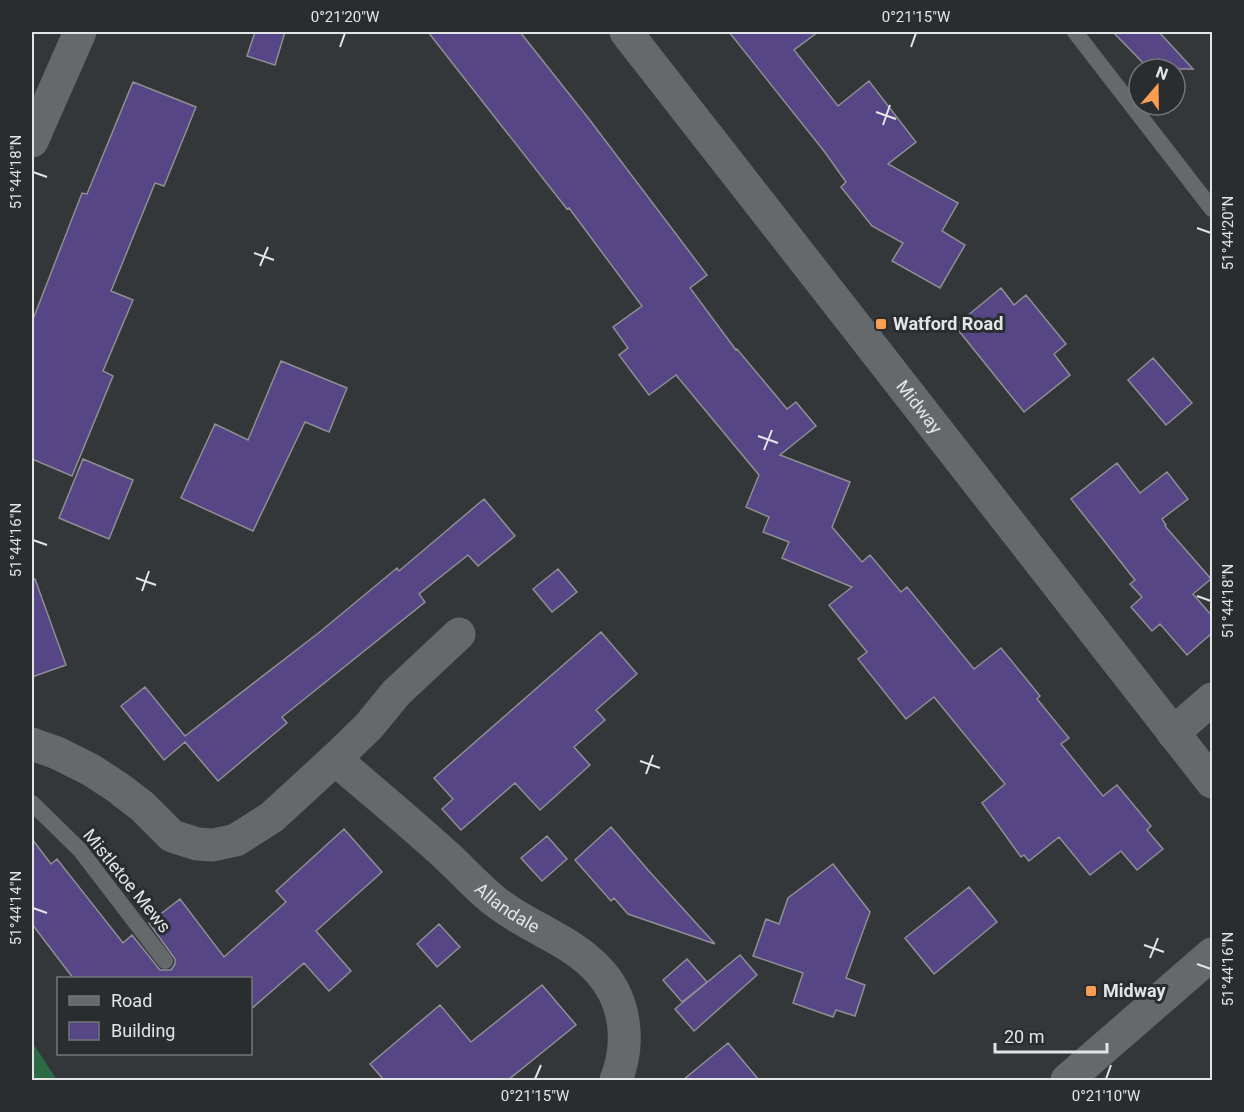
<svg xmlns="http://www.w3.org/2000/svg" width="1244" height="1112" font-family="Roboto,sans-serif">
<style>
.green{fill:#2c6a45}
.building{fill:#564685;stroke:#8f8e93;stroke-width:1.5}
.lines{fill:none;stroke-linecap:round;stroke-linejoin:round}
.lane{stroke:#65696c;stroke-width:16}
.street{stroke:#65696c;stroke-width:33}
.secondary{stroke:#65696c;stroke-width:33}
.ticks{fill:none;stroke:#e2e4e6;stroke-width:2}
.poi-dot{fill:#fb9e51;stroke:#292d30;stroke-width:2}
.labels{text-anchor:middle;stroke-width:6;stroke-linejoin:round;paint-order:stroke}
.poi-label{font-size:18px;font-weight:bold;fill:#e2e4e6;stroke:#292d30;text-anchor:start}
.street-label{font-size:18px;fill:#e2e4e6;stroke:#292d30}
.neatline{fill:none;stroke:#e2e4e6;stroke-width:2}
.ticks-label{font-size:15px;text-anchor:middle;fill:#e2e4e6}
</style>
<rect width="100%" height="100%" fill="#33373a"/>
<path class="green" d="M32 1042 57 1080H58H32Z"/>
<path class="building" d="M255 32H285L275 65 247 56Z
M428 32H520L589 119 707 275 690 288 736 350 737 349 787 409 796 402 816 426 780 455 850 482 832 527 862 562 870 555 901 592 907 587 974 669 1001 648 1040 696 1037 699 1069 738 1061 744 1103 796 1117 785 1151 826 1147 830 1163 849 1137 870 1121 851 1090 875 1059 837 1029 861 1024 855 1021 857 982 803 1005 784 934 697 906 719 858 659 867 652 829 605 852 587 782 558 789 542 763 532 769 517 746 507 759 475 676 375 649 395 619 355 628 348 613 327 642 306 569 208 567 209Z
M729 32H818L794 50 838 106 869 81 916 142 888 164 958 203 942 231 965 245 940 288 892 261 903 243 872 226 841 187 846 182 824 151Z
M1113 32H1159L1193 69H1149Z
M133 82 196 107 164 186 155 183 111 291 133 300 103 371 113 376 72 476 32 459V322L82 193 87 194Z
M1001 288 1014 305 1026 295 1066 344 1054 354 1070 375 1024 412 955 326Z
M1153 358 1192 403 1166 425 1128 380Z
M281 361 347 388 329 432 305 422 253 531 181 498 215 424 248 440Z
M83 459 133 480 109 539 59 518Z
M1117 463 1140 493 1167 472 1188 499 1162 519 1166 525 1165 526 1211 579 1193 594 1212 616V633L1187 655 1160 624 1152 631 1131 607 1142 597 1130 584 1135 580 1071 499Z
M484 499 515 536 478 566 468 555 419 594 425 602 282 717 287 723 218 781 185 742 164 760 121 706 145 687 185 736 321 631 397 568 399 571Z
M558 569 577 592 552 612 533 589Z
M35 579 66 665 32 677V580Z
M601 632 637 674 596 710 605 720 574 747 590 765 540 810 515 783 461 830 442 809 453 799 434 778Z
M611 827 648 870 715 944 628 914 614 898 611 901 575 860Z
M344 829 382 872 316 931 351 971 329 991 304 963 250 1010V978H73L32 924V839L51 864 57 859 123 943 132 935 160 970H171L175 964V959L149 923 180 899 224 957 286 902 276 891Z
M547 836 567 859 542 881 521 858Z
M833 864 870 912 846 978 865 985 855 1016 836 1010 833 1017 793 1003 803 973 753 956 766 919 779 924 788 898Z
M969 887 997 922 934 974 905 938Z
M439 924 460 947 437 967 417 944Z
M740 955 757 975 694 1031 675 1009Z
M687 959 707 982 682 1002 663 980Z
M542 985 576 1025 508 1080H384L370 1064 440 1005 471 1042Z
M728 1043 759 1080H683Z"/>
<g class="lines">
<path class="lane" d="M1075 32 1212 209
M32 803 80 850 165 961"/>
<g class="street">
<path id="s1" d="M626 32 1212 782"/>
<path d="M32 141 80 32"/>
<path d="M1173 733 1212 699"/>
<path d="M32 744 57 753 91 770 117 787 142 806 172 836 197 844 213 845 236 840 272 817 335 759 369 726 396 693 459 634"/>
<path id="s2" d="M335 759C373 792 412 824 449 858 464 872 479 889 496 902 529 928 574 941 601 973 627 1003 630 1045 616 1080"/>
</g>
<path class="secondary" d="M1067 1080 1212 954"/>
</g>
<path class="ticks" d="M340 47 345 33M911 47 916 33M876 112 896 119M883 125 890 105M33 172 47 177M1197 228 1211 233M254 253 274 260M260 266 268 247M758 436 778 443M764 450 772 430M33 540 47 545M136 578 156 585M142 591 149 571M1197 596 1211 601M640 761 660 768M646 774 653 755M33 908 47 913M1144 945 1164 952M1150 958 1158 938M1197 964 1211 969M535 1079 541 1065M1106 1079 1111 1065"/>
<g class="poi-dot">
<rect x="875" y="318" width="12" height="12" rx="3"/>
<rect x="1085" y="985" width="12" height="12" rx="3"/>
</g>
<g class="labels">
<g class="poi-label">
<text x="893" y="330">Watford Road</text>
<text x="1103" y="997">Midway</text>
</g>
<g class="street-label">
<text dy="6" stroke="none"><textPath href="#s1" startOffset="476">Midway</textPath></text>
<text transform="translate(127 881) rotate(51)" y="6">Mistletoe Mews</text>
<text dy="6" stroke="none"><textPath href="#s2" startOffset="228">Allandale</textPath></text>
</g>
</g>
<rect width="1244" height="1112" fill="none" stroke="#292d30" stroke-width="66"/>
<rect x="57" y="977" width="195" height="78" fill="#292d30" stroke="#737679" stroke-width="1.5"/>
<rect x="69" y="996" width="30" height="9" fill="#65696c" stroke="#737679" stroke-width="1.5"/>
<text x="111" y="1007" font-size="18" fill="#e2e4e6">Road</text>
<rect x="69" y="1022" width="30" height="18" fill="#564685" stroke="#737679" stroke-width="1.5"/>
<text x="111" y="1037" font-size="18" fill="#e2e4e6">Building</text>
<g transform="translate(1157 87) rotate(20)"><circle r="28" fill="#292d30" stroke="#737679" stroke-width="1.5"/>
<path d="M0-4.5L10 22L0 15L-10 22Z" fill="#fb9e51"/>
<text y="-9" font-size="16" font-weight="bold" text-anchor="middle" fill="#e2e4e6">N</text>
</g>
<path d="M995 1043v9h112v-9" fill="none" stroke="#e2e4e6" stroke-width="3"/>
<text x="1004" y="1043" font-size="18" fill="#e2e4e6" stroke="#292d30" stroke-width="4.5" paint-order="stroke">20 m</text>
<rect x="33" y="33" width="1178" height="1046" class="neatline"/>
<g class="ticks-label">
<text x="345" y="22">0°21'20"W</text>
<text x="916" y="22">0°21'15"W</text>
<text transform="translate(16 172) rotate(-90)" y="5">51°44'18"N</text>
<text transform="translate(1228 233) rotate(-90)" y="5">51°44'20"N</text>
<text transform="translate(16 540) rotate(-90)" y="5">51°44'16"N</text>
<text transform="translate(1228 601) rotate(-90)" y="5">51°44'18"N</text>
<text transform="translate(16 908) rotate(-90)" y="5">51°44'14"N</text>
<text transform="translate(1228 969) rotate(-90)" y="5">51°44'16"N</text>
<text x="535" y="1101">0°21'15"W</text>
<text x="1106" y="1101">0°21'10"W</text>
</g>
</svg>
